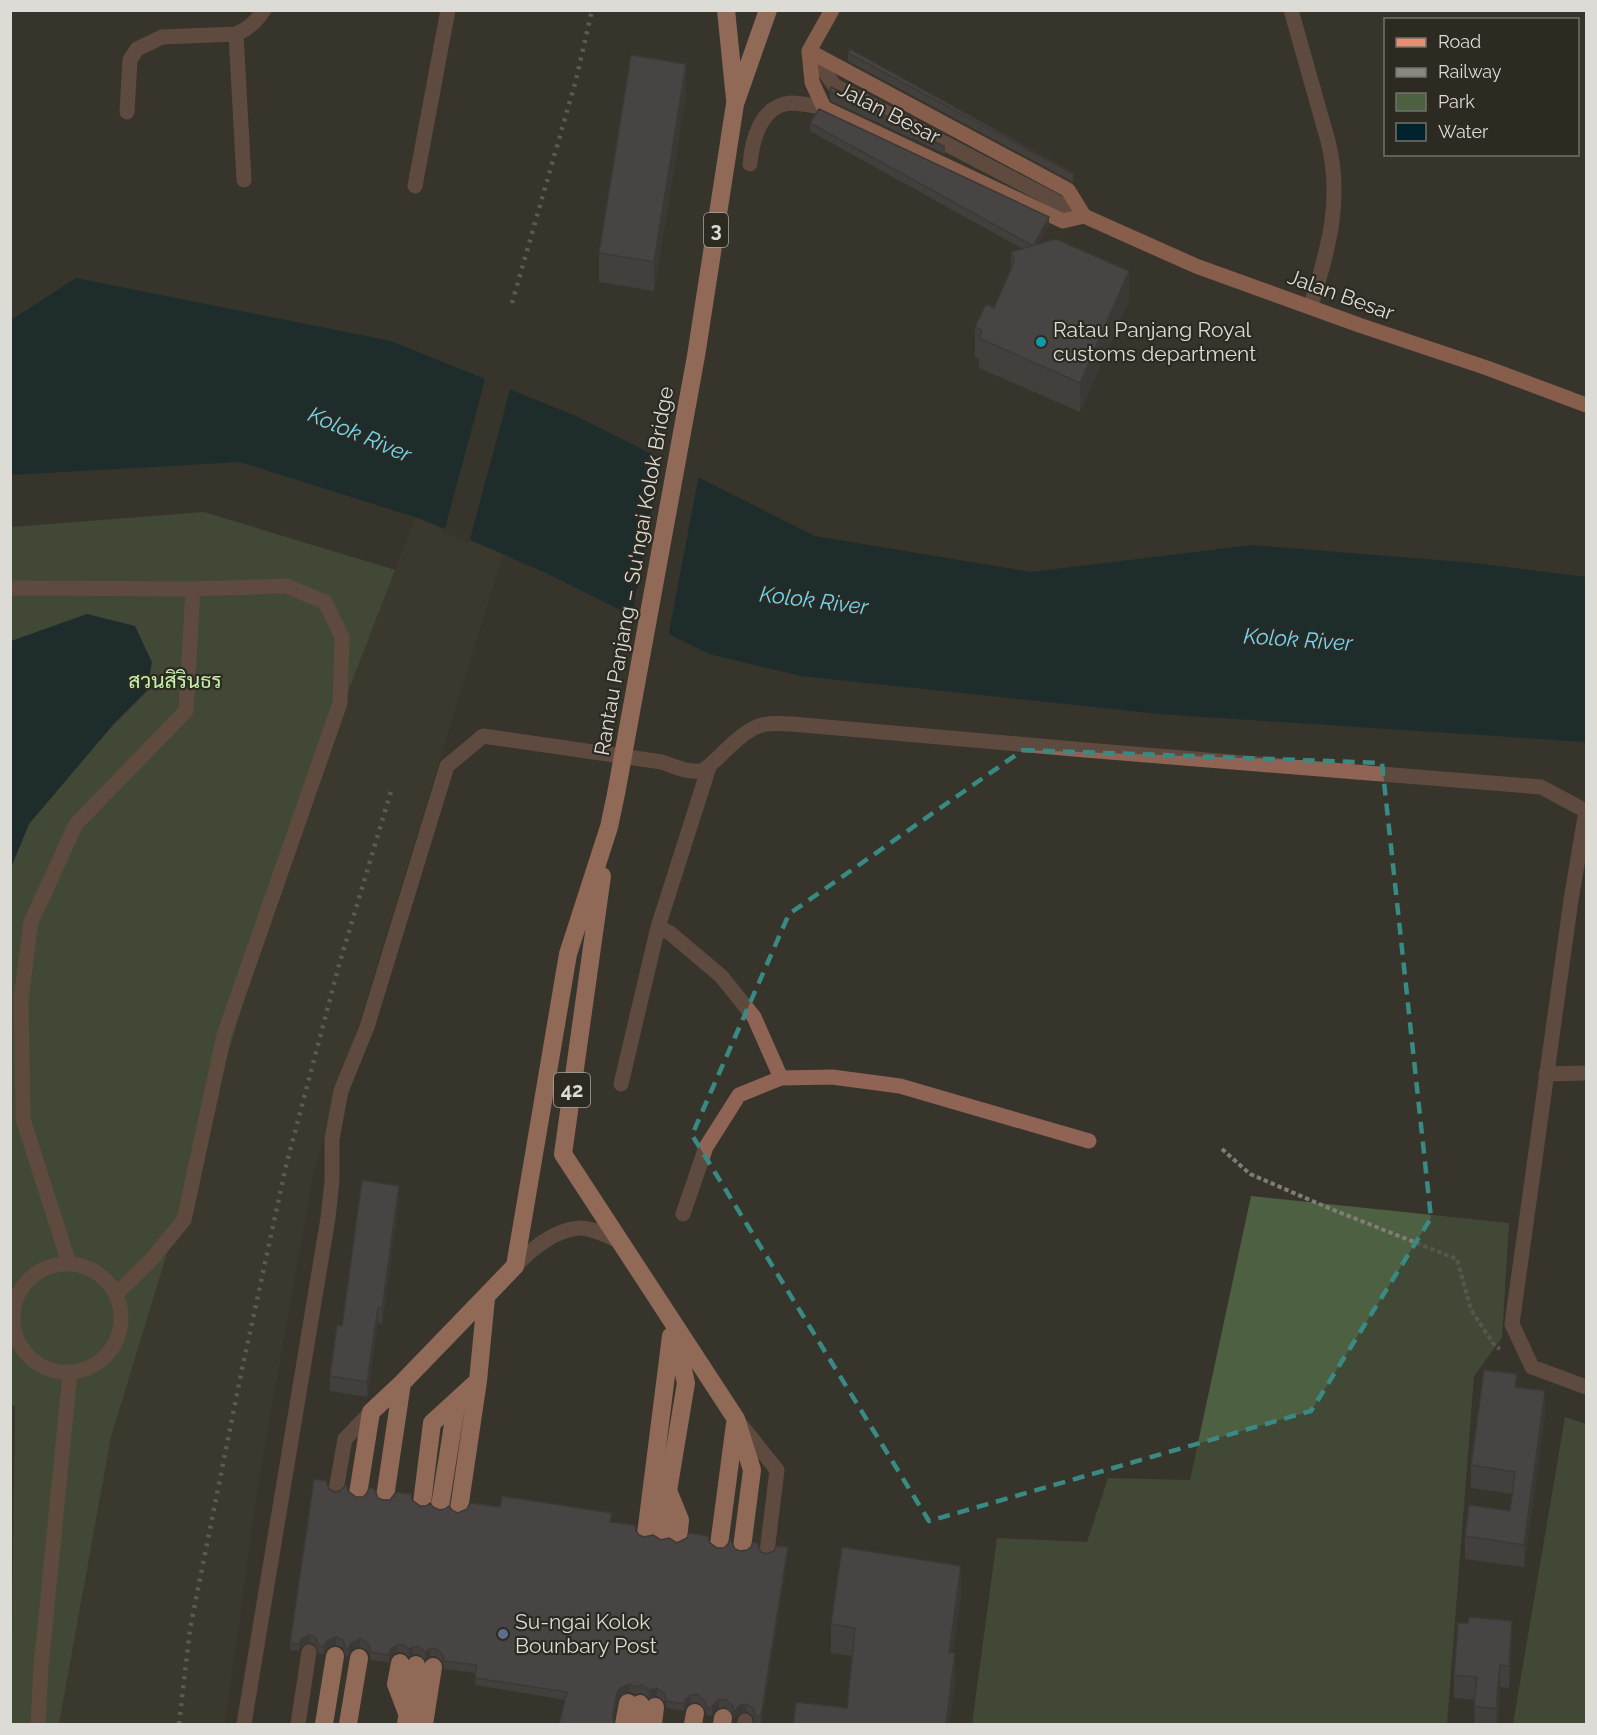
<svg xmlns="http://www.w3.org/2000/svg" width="1597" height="1735" font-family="Raleway,Sarabun,sans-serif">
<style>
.built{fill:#423d2f}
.green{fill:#4e6042}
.water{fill:#00232d}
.pier{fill:#37342c}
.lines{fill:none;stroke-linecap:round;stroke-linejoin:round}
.path{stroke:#807d76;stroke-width:4;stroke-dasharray:4.5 3;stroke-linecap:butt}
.minor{stroke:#8f6455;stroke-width:15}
.major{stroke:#e88f73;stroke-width:15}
.highway{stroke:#fea88d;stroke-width:18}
.rail{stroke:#8a8781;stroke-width:4.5;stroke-dasharray:3 6;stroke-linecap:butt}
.wall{fill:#514c53}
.shaded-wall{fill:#423e43}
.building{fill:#5e5860;stroke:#423e43;stroke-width:1.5}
.marked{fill:none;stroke:#388a83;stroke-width:4.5;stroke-dasharray:12 8;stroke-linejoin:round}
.culture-dot{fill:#0f9aa8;stroke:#2d2a22;stroke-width:2}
.service-dot{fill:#5c6f8a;stroke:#2d2a22;stroke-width:2}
.labels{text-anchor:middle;stroke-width:4.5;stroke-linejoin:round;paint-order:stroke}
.shield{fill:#2d2a22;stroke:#a8a6a0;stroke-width:1.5}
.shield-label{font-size:20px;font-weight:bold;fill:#dddbd6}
.street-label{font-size:21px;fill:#dddbd6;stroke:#2d2a22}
.poi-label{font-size:21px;fill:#dddbd6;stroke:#2d2a22;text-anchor:start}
.park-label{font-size:21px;fill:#c4f1a8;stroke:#2d2a22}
.water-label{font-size:22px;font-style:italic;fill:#6dd8f5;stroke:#2d2a22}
</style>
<rect width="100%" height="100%" fill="#37342c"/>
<path class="built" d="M415 518 503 554 314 1170 259 1478 225 1724H59L111 1437 302 811Z"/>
<path class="green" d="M204 512 395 570 302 811 111 1437 59 1724H11L15 1406H10L11 527Z
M1251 1196 1509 1223 1502 1338 1474 1376 1447 1724H972L997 1538 1087 1542 1108 1478 1190 1480Z
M1565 1417 1586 1424V1724H1513Z"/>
<path class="water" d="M76 278 391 341 576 416 815 536 1031 572 1252 545 1475 563 1586 577V742L1159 714 801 676 709 654 546 573 424 520 240 462 11 475V320Z
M87 614 135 626 152 662 147 691 113 725 29 824 11 868V641Z"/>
<path class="pier" d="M486 376 511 386 469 543 444 532Z
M662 456 699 474 668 638 631 619Z"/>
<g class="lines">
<path class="path" d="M1222 1149 1250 1174 1331 1209 1457 1259 1471 1310 1495 1346 1500 1349"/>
<path class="minor" d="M1291 10 1328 141C1343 201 1328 249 1311 306
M236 34 244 180
M809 51 835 86 1084 216
M127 112 130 60 137 49 162 37 236 34C249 29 256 21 264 10
M750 164C752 140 761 105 791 103 802 103 814 106 824 108
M415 186 448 10
M10 588 193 589 286 586 325 602 342 637 340 703 224 1035 184 1220 150 1261 116 1294
M658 927 670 933 721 976 754 1017 781 1078
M1546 1074 1586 1073
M621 1084 658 927 709 767
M683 1214 706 1147 739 1095 781 1078 832 1077 900 1086 1089 1141
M69 1263 23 1119 21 999 31 922 76 824 186 711 193 589
M13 1318a54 54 0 1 1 108 0a54 54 0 1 1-108 0Z
M515 1266C532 1249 554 1230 579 1228 592 1227 608 1237 620 1241
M740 1424 777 1470 767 1552
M336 1490 345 1439 371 1412
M38 1724 41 1667 70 1373
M244 1724 328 1218 332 1181V1139L341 1091 367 1027 447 766 483 736 662 762C675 767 690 774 704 770 721 757 739 733 759 726 769 722 781 724 792 724L1085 750 1541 787 1586 811 1571 900 1512 1324 1532 1367 1586 1387
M298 1724 309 1652
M745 1724V1721"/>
<path class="major" d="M832 10 809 51 812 82 824 108 1063 221 1084 216
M809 51 1068 190 1084 216 1196 266 1359 325 1487 368 1586 405"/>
<path class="highway" d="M726 10 735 99
M602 876 563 1154 736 1419 752 1470 742 1548
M669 1493 680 1520 678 1539
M358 1494 371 1412 402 1383 515 1266 568 954 609 827 616 794 696 356 735 104 768 10
M385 1497 402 1383
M422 1503 432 1423 478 1381
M440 1506 457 1400
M459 1509 478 1381 486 1298
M646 1534 671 1336
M663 1537 668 1491 686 1383 675 1333
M719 1545 735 1424
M400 1663 396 1684 407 1713
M324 1724 335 1656
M348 1724 359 1658
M406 1724 416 1665
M424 1724 433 1667
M624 1724 628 1703
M637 1724 640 1704
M653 1724 655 1707
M693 1724 695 1713
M722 1724 723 1718"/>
<path class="rail" d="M512 303 576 80 592 10
M179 1724 190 1629 241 1374 286 1166 339 965 391 791"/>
</g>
<path class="wall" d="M848 53 1073 173V182L848 61Z
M830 89 945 147V154L831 101 830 97Z
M686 94 654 291 599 282V253Z
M810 123 1049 225 1038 244 1129 301 1080 412 979 368V359L975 357V327L994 308 1011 268V252L1023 249 810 131Z
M399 1201 382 1324 378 1323 367 1397 330 1391V1376L342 1326Z
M1517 1387 1545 1414 1524 1567 1465 1559V1536L1510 1511 1512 1494 1471 1488V1465Z
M329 1489 335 1492 348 1491 356 1497 378 1498 383 1500H412L420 1506 453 1511 458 1513 611 1522 636 1531 639 1535 644 1537 677 1543 709 1542 717 1548 735 1549 740 1551 761 1552 766 1554 788 1555 761 1724 755 1723 753 1716 746 1711 740 1713 734 1720 733 1714 725 1707 719 1708 714 1711 712 1716 706 1715 705 1709 698 1702 691 1703 686 1706 684 1711 666 1708 665 1702 657 1696 649 1698 642 1693 635 1694 630 1692 620 1695 617 1701 613 1720 565 1700 475 1685 476 1673 444 1669 443 1662 435 1656H430L425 1659 418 1654H413L409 1657 403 1652H397L391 1656 389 1662 370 1660V1655L367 1650 360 1647 351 1650 348 1657H346L343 1648 336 1645 327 1648 324 1654H319L315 1645 310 1642 302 1646 299 1651 290 1650V1643Z
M961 1595 953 1652 955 1682 949 1725H793L847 1708 852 1656 831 1653V1624Z
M1512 1643 1509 1688 1500 1687 1497 1725H1474L1475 1700 1454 1698V1675Z"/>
<path class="shaded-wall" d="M686 64V94L654 291V262Z
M1049 217V225L1033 254V246Z
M1129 271V301L1080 412V383Z
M399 1186V1201L382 1324V1309Z
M378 1308V1323L367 1397V1382Z
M1545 1391V1414L1524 1567V1545Z
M788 1547V1555L761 1724V1716Z
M961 1566V1595L949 1681V1652Z
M1512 1621V1643L1509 1688V1666Z
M310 1635V1642L302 1646 299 1651V1644L302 1638Z
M336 1637V1645L327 1648 324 1654V1647L327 1641Z
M360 1639V1647L351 1650 348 1657V1650L351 1643Z
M397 1645V1652L391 1656 389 1662V1655L391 1649Z
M413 1647V1654L409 1657V1649Z
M430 1649V1656L425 1659V1652Z
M955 1653V1682L949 1725H946Z
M1500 1665V1687L1496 1725V1709Z
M630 1684V1692L620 1695 617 1701 613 1722V1714L617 1693 620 1688Z
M657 1688V1696L649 1698V1690Z
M691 1695V1703L686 1706 684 1711V1704L686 1699Z
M719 1700V1708L714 1711 712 1716V1708L714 1704Z
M746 1704V1711L740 1713 734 1720V1712L740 1705Z"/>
<path class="building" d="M850 49 1073 173V174L848 53Z
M631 55 686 64 654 262 599 253Z
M831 87 945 147 831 93 830 89Z
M819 109 1049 217 1033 246 810 123Z
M1056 239 1129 271 1080 383 979 338 982 331 975 327 986 304 994 308 1014 262 1011 252Z
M362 1180 399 1186 382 1309 378 1308 367 1382 330 1376 337 1325 342 1326Z
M1484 1370 1517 1374 1515 1387 1545 1391 1524 1545 1465 1536 1469 1505 1510 1511 1515 1472 1471 1465Z
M314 1479 326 1481 329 1489 335 1492 340 1491 347 1484 348 1491 356 1497H363L367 1493 369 1488H374L378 1498 383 1500H390L396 1492 411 1494 412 1500 420 1506H426L430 1503 433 1507 439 1510 445 1509 449 1506 453 1511 458 1513 467 1509 470 1503 500 1507 502 1496 612 1513 610 1522 635 1525 636 1531 639 1535 644 1537 653 1535 661 1540 669 1538 677 1543 687 1538 689 1533 708 1536 709 1542 717 1548H724L728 1544 730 1539 735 1549 740 1551 747 1550 751 1547 753 1542 757 1543 761 1552 766 1554 774 1551 777 1546 788 1547 761 1716 755 1715 753 1708 746 1704 740 1705 734 1712 733 1706 725 1699 719 1700 714 1704 712 1708 706 1707 705 1701 698 1695H691L686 1699 684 1704 666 1701 665 1694 657 1688 649 1690 642 1685 635 1687 630 1684 620 1688 617 1693 613 1714V1720L616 1725H559L567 1692 475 1678 477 1665 444 1661 443 1655 435 1648 430 1649 425 1652 418 1646 413 1647 409 1649 403 1645H397L391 1649 389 1655 370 1652V1647L367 1642 360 1639 351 1643 348 1650 346 1649 343 1640 336 1637 327 1641 324 1647 319 1646 315 1637 310 1635 302 1638 299 1644 290 1643Z
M842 1547 961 1566 949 1652 955 1653 946 1725H793L796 1702 847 1708 855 1628 831 1624Z
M1469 1617 1512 1621 1509 1666 1500 1665 1496 1709 1474 1706 1477 1677 1454 1675 1458 1623H1468Z"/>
<path d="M0 0H1597V1735H0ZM1023 750 1382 763 1431 1218 1311 1411 929 1521 692 1135 789 914Z" fill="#37342c" fill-opacity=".55" fill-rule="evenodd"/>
<path class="marked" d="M1023 750 1382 763 1431 1218 1311 1411 929 1521 692 1135 789 914Z"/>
<circle class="culture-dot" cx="1041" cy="342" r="6"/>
<circle class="service-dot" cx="503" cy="1634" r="6"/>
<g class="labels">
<g class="shield">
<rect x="704" y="213" width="24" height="34" rx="4.5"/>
<rect x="554" y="1073" width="36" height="34" rx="4.5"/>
</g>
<g class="shield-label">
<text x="716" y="237">3</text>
<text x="572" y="1097">42</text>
</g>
<g class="street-label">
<text transform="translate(889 113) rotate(27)" y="7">Jalan Besar</text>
<text transform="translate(1341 295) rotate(20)" y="7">Jalan Besar</text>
<text transform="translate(634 571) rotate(-80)" y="7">Rantau Panjang – Su'ngai Kolok Bridge</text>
</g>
<g class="poi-label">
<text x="1053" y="337">Ratau Panjang Royal<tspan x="1053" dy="24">customs department</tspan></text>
<text x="515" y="1629">Su-ngai Kolok<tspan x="515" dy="24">Bounbary Post</tspan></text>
</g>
<g class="park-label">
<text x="175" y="688">สวนสิรินธร</text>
</g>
<g class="water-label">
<text transform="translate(360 434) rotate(23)" y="8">Kolok River</text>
<text transform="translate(814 600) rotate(7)" y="8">Kolok River</text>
<text transform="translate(1298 639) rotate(4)" y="8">Kolok River</text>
</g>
</g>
<rect width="1597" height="1735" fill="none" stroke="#dddbd6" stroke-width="24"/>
<rect x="1384" y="18" width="195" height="138" fill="#2d2a22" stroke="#73716a" stroke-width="1.5"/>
<rect x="1396" y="38" width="30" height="9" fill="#e88f73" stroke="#73716a" stroke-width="1.5"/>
<text x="1438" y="48" font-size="18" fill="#dddbd6">Road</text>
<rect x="1396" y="68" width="30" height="9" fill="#8a8781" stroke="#73716a" stroke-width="1.5"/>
<text x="1438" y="78" font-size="18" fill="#dddbd6">Railway</text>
<rect x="1396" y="93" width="30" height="18" fill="#4e6042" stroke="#73716a" stroke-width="1.5"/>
<text x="1438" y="108" font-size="18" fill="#dddbd6">Park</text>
<rect x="1396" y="123" width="30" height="18" fill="#00232d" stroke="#73716a" stroke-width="1.5"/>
<text x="1438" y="138" font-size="18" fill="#dddbd6">Water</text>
</svg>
